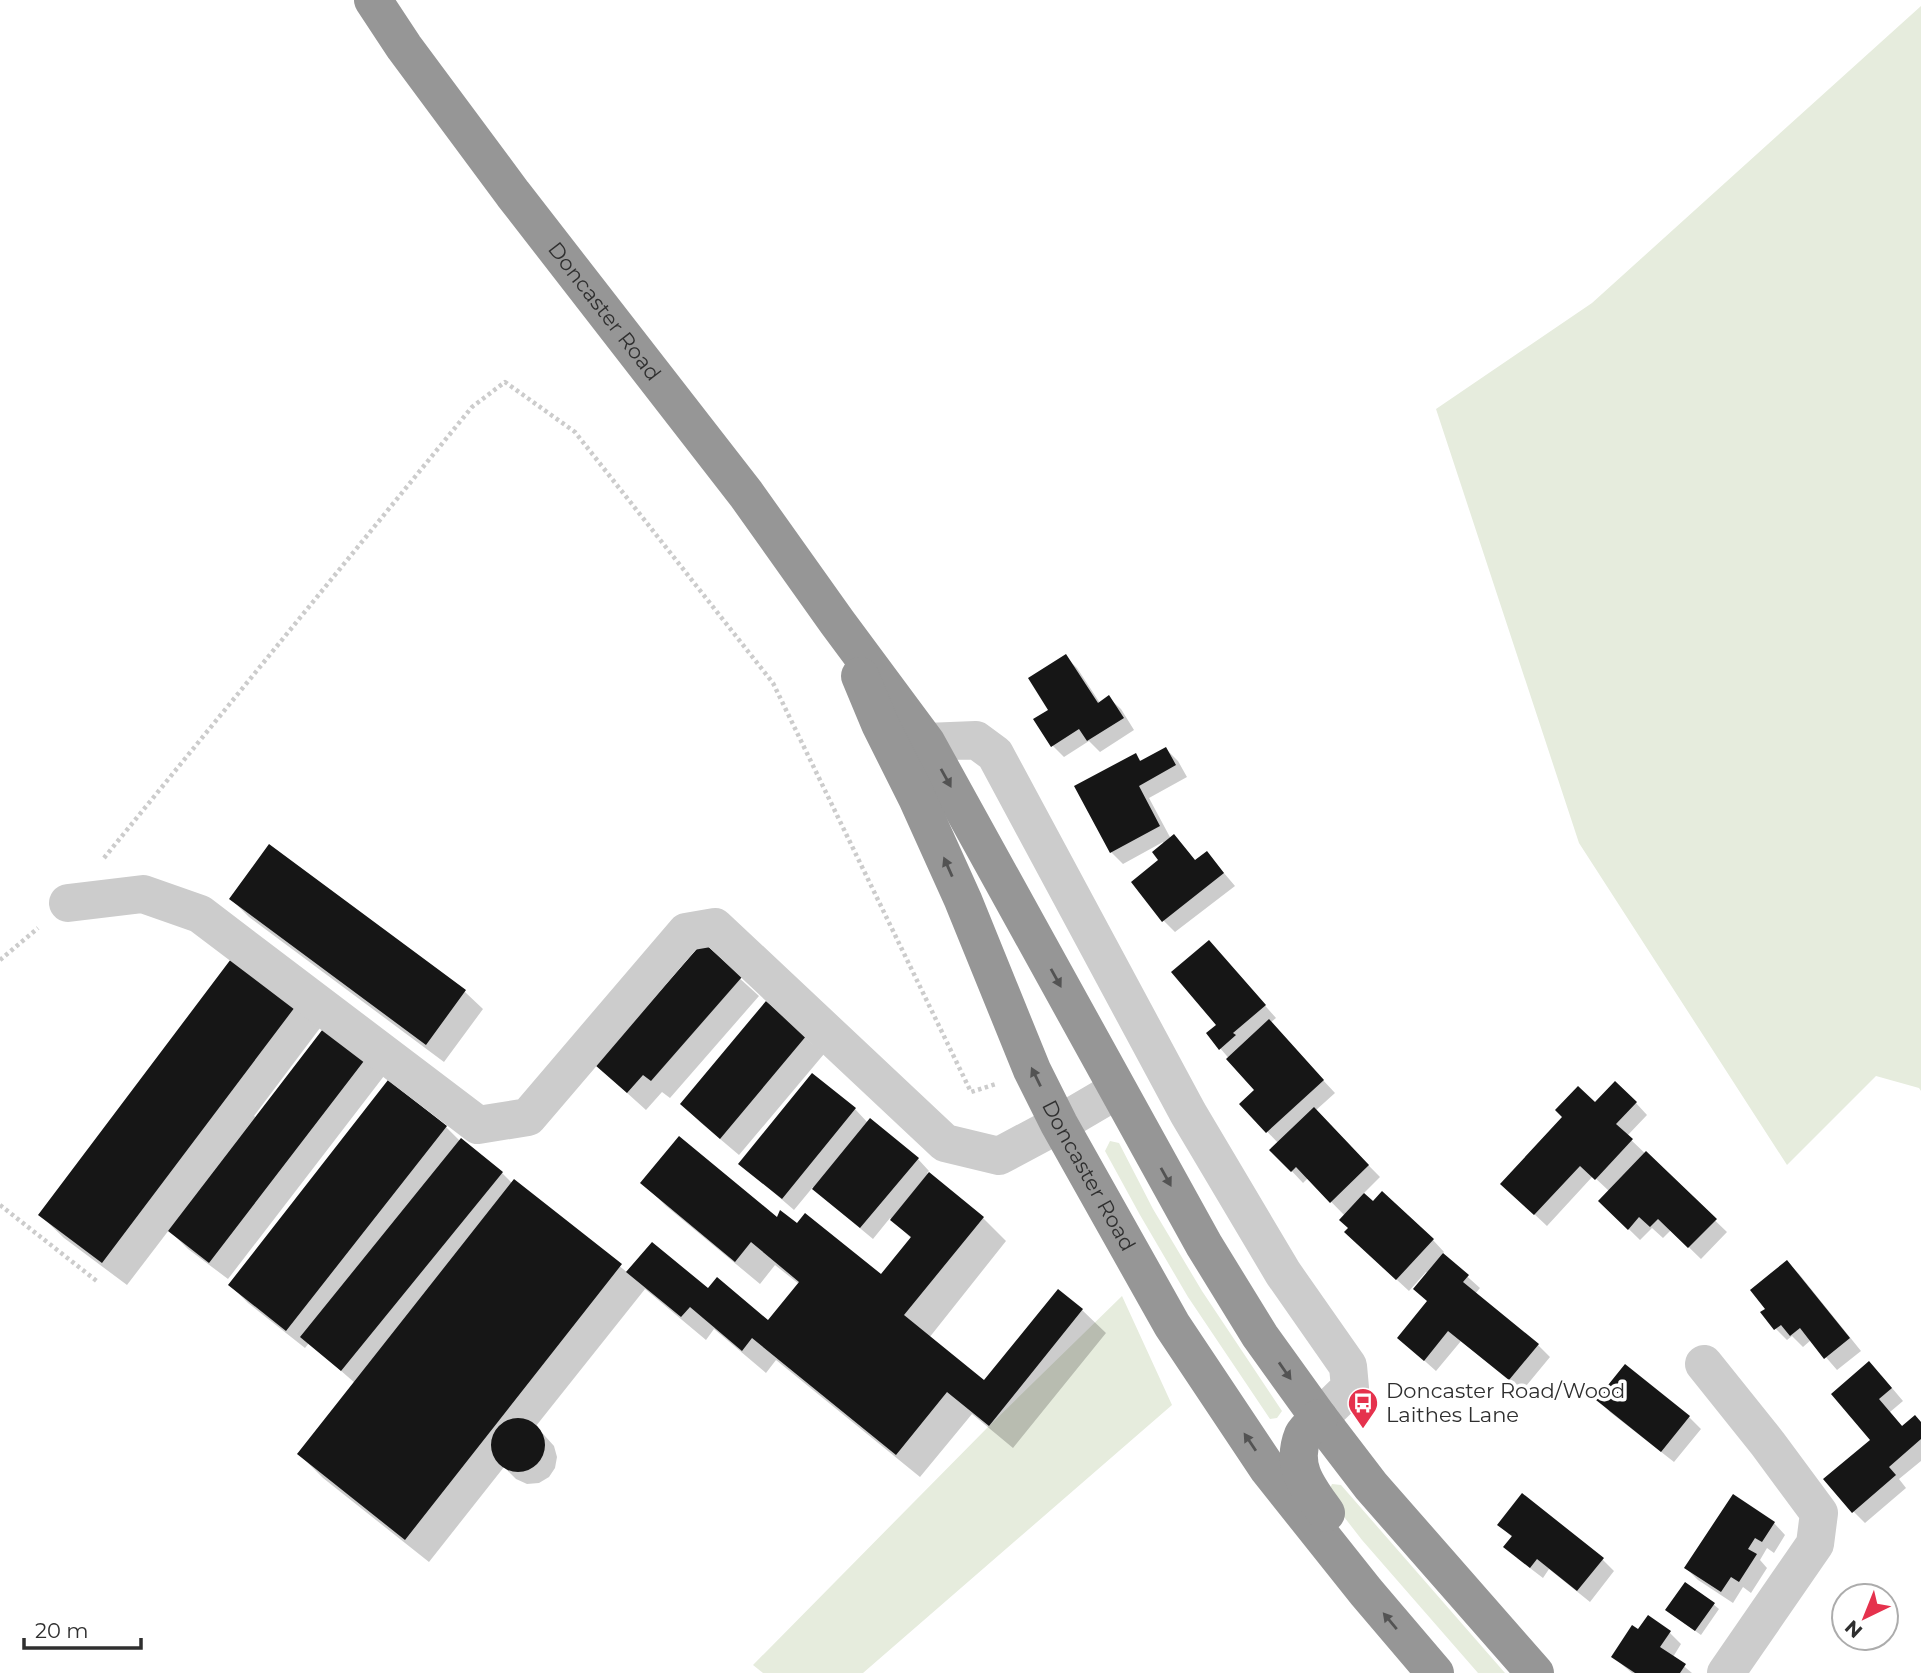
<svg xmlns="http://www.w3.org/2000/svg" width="1921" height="1673" font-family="Montserrat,sans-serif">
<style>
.green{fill:#e6ecdd}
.shadow{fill:#0003}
.building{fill:#161616}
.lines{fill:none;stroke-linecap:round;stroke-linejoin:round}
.path{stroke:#ccc;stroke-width:4.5;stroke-dasharray:3.5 3.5;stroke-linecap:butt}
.minor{stroke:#ccc;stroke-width:38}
.highway{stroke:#969696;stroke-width:38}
.oneway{fill:#535353}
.labels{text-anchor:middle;stroke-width:7;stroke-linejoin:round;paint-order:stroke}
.street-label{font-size:21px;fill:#2f2f2f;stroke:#fff}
.poi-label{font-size:21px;fill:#2f2f2f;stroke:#fff;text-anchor:start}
</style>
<rect width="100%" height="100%" fill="#fff"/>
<path class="green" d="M1921 6V1091L1919 1088 1876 1076 1787 1165 1579 843 1436 409 1592 303Z
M1110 1141 1119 1143 1153 1209 1202 1291 1282 1411 1277 1418 1270 1419 1188 1297 1140 1215 1105 1151Z
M1122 1296 1172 1405 863 1673H763L753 1665 989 1426Z
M1332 1484 1341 1485 1505 1673H1478L1362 1540 1327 1495Z"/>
<path class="shadow" d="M1065 656 1077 668 1100 703 1109 698 1121 709 1134 730 1100 752 1089 741 1064 757 1053 746 1050 710Z
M1166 749 1178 761 1187 777 1149 798 1171 839 1185 848 1196 862 1207 853 1235 886 1175 932 1164 921 1161 860 1163 842 1123 864 1111 852 1135 755 1142 762Z
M270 846 465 992 483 1009 444 1062 249 917 231 899Z
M1209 942 1276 1018 1270 1023 1335 1093 1315 1111 1380 1177 1363 1194 1373 1203 1433 1240 1444 1252 1442 1254 1480 1288 1475 1294 1538 1345 1550 1357 1522 1391 1461 1341 1436 1371 1399 1338 1428 1302V1274L1426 1272 1409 1291 1358 1244 1345 1216 1308 1178 1303 1183 1272 1150 1279 1144 1241 1104 1256 1090 1220 1048Z
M703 945 759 996 670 1098 662 1092 646 1110 616 1083Z
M234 957 320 1028 254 1116 257 1118 326 1028 384 1076 228 1279 188 1249 169 1230 127 1285 64 1238 40 1215Z
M766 1003 824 1054 739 1155 700 1122 682 1104Z
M1636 1103 1647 1115 1627 1136 1727 1232 1701 1259 1671 1230 1663 1238 1652 1228 1640 1240 1600 1201 1609 1191 1593 1176 1547 1226 1514 1195 1595 1105Z
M855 1109 868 1123 918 1159 929 1171 927 1173 983 1218 1006 1241 929 1338 984 1383 1082 1310 1106 1333 1013 1448 972 1414 920 1477 776 1360 766 1373 714 1329 706 1340 645 1289 536 1426 554 1446 557 1457 555 1468 549 1477 539 1483 527 1484 516 1479 504 1467 429 1562 323 1478 299 1454 355 1383 309 1343 305 1348 248 1303 230 1285 446 1127 461 1142 502 1173 513 1184 515 1182 628 1273 708 1290 768 1322 799 1284 775 1265 760 1284 666 1206 642 1182 797 1226 881 1277 912 1239 890 1218 873 1239 826 1200 813 1187 794 1210 741 1164Z
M1787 1262 1799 1274 1861 1351 1837 1370 1811 1340 1803 1347 1792 1336 1787 1340 1776 1329 1767 1310Z
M1881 1375 1903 1401 1890 1412 1903 1427 1921 1423V1461L1899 1479 1906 1488 1865 1523 1853 1511 1872 1440Z
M1599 1400 1689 1417 1701 1429 1674 1462 1610 1412Z
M1774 1523 1785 1535 1774 1553 1767 1548 1760 1560 1767 1568 1751 1593 1743 1587 1733 1603 1698 1580 1686 1568Z
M1499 1525 1602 1559 1614 1571 1590 1602 1549 1569 1543 1578 1517 1558 1513 1538Z
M1713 1604 1719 1609 1701 1635 1673 1615Z
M1670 1633 1681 1644 1673 1657 1692 1673H1632L1613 1657Z"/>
<path class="building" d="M1066 654 1098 703 1109 695 1124 718 1087 741 1079 729 1051 747 1033 719 1048 710 1028 678Z
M1166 747 1176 765 1139 786 1160 826 1110 853 1074 786 1136 753 1140 761Z
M1174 834 1195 860 1207 851 1224 873 1162 922 1131 882 1158 860 1152 852Z
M269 844 466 990 426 1045 229 899Z
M1209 940 1266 1005 1233 1033 1236 1035 1219 1050 1206 1033 1216 1025 1171 972Z
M703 942 742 977 651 1081 643 1075 627 1093 595 1065Z
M234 955 298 1003 102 1263 38 1215Z
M766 1001 807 1035 720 1139 680 1104Z
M1269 1019 1324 1080 1266 1133 1239 1104 1254 1090 1226 1059Z
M326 1025 367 1057 209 1263 168 1231Z
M812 1073 856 1108 782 1199 738 1164Z
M388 1080 447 1126 286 1331 228 1285Z
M1615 1081 1637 1102 1616 1124 1633 1139 1595 1180 1580 1166 1534 1215 1500 1184 1562 1117 1555 1110 1578 1086 1595 1102Z
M1314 1107 1369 1165 1330 1203 1296 1167 1291 1172 1269 1150Z
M870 1118 919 1158 860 1228 812 1189Z
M679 1136 777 1217 780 1210 797 1223 805 1213 881 1274 911 1237 890 1220 929 1172 984 1217 904 1315 984 1380 1058 1289 1083 1309 989 1426 947 1392 896 1455 752 1338 742 1351 690 1307 681 1317 626 1272 652 1242 708 1288 717 1277 768 1320 799 1282 751 1242 735 1262 640 1183Z
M461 1138 503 1172 341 1371 300 1337Z
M1646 1151 1717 1219 1688 1248 1658 1219 1650 1227 1639 1217 1628 1230 1598 1201Z
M514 1179 622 1264 405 1540 297 1454Z
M1382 1191 1434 1239 1396 1280 1344 1232 1348 1228 1339 1220 1364 1193 1373 1201Z
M1443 1253 1469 1275 1463 1282 1539 1344 1509 1380 1448 1331 1424 1361 1397 1338 1427 1301 1413 1289Z
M1787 1260 1850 1338 1824 1359 1800 1328 1790 1336 1781 1325 1774 1330 1760 1312 1765 1309 1750 1290Z
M1869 1361 1892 1388 1879 1399 1902 1426 1915 1415 1921 1422V1439L1889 1467 1896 1475 1852 1513 1823 1479 1870 1440 1831 1394Z
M1625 1364 1690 1416 1661 1452 1596 1400Z
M491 1445a27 27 0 1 1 54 0a27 27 0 1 1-54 0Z
M1522 1493 1604 1558 1577 1591 1537 1559 1530 1568 1503 1547 1512 1536 1497 1525Z
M1733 1494 1775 1522 1762 1542 1755 1538 1748 1549 1757 1554 1739 1582 1731 1577 1721 1592 1684 1568Z
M1685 1582 1715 1603 1695 1631 1665 1610Z
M1648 1615 1671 1631 1660 1647 1686 1664 1680 1673H1635L1611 1657 1632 1625 1638 1629Z"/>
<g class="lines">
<path class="path" d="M104 858 472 407 505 382 575 432 773 683 971 1092 996 1084
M0 960 38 928
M0 1205 98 1282"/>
<path class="minor" d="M926 742 976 740 995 754 1188 1113 1283 1273 1348 1366 1350 1388 1319 1418
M68 903 143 894 200 914 478 1125 528 1117 686 932 715 927 945 1143 999 1156 1059 1124 1117 1090
M1704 1364 1768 1444 1819 1513 1815 1544 1726 1673"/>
<g class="highway">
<path id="s1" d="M373 0 404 47 513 194 746 494 837 622 926 742 1204 1245 1260 1336 1319 1418 1371 1486 1535 1673"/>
<path id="s2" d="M860 676 880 724 917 798 963 900 1032 1070 1059 1124 1172 1325 1268 1469 1366 1592 1435 1673"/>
<path d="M1319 1418C1314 1423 1306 1429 1303 1435 1290 1467 1309 1489 1326 1513"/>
</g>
</g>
<defs><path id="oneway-solid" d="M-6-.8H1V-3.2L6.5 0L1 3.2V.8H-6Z" transform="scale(1.75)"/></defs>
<g class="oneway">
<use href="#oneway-solid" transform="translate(946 778) rotate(61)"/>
<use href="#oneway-solid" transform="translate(948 867) rotate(-114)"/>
<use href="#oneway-solid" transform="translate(1056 978) rotate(61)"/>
<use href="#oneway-solid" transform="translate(1036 1077) rotate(-116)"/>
<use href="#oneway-solid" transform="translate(1166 1177) rotate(61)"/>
<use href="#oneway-solid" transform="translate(1285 1371) rotate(55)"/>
<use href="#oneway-solid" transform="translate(1250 1442) rotate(-124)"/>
<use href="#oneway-solid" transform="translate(1390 1621) rotate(-130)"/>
</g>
<defs>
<g id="bus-pin" transform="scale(1.575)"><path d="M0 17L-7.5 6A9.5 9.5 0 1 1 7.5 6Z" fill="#e5324d" stroke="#fff"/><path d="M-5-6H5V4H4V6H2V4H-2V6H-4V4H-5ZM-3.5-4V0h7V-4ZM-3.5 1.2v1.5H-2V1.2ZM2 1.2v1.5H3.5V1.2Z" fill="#fff"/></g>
</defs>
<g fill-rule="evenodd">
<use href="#bus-pin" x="1363" y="1403"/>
</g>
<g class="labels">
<g class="street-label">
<text dy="7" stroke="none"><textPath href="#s1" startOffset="388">Doncaster Road</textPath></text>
<text dy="7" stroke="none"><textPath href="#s2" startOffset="550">Doncaster Road</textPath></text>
</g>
<g class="poi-label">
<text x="1386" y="1398">Doncaster Road/Wood<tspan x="1386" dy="24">Laithes Lane</tspan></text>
</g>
</g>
<g transform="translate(1865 1617) rotate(223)"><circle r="33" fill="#ffffff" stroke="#acacac" stroke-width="2"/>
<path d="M0-5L12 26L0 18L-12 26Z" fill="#e5324d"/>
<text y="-10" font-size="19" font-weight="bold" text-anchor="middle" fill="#2f2f2f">N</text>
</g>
<path d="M24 1638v10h117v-10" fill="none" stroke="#2f2f2f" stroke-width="3.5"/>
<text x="35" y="1638" font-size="21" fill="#2f2f2f" stroke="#ffffff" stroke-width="5" paint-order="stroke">20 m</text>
</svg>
